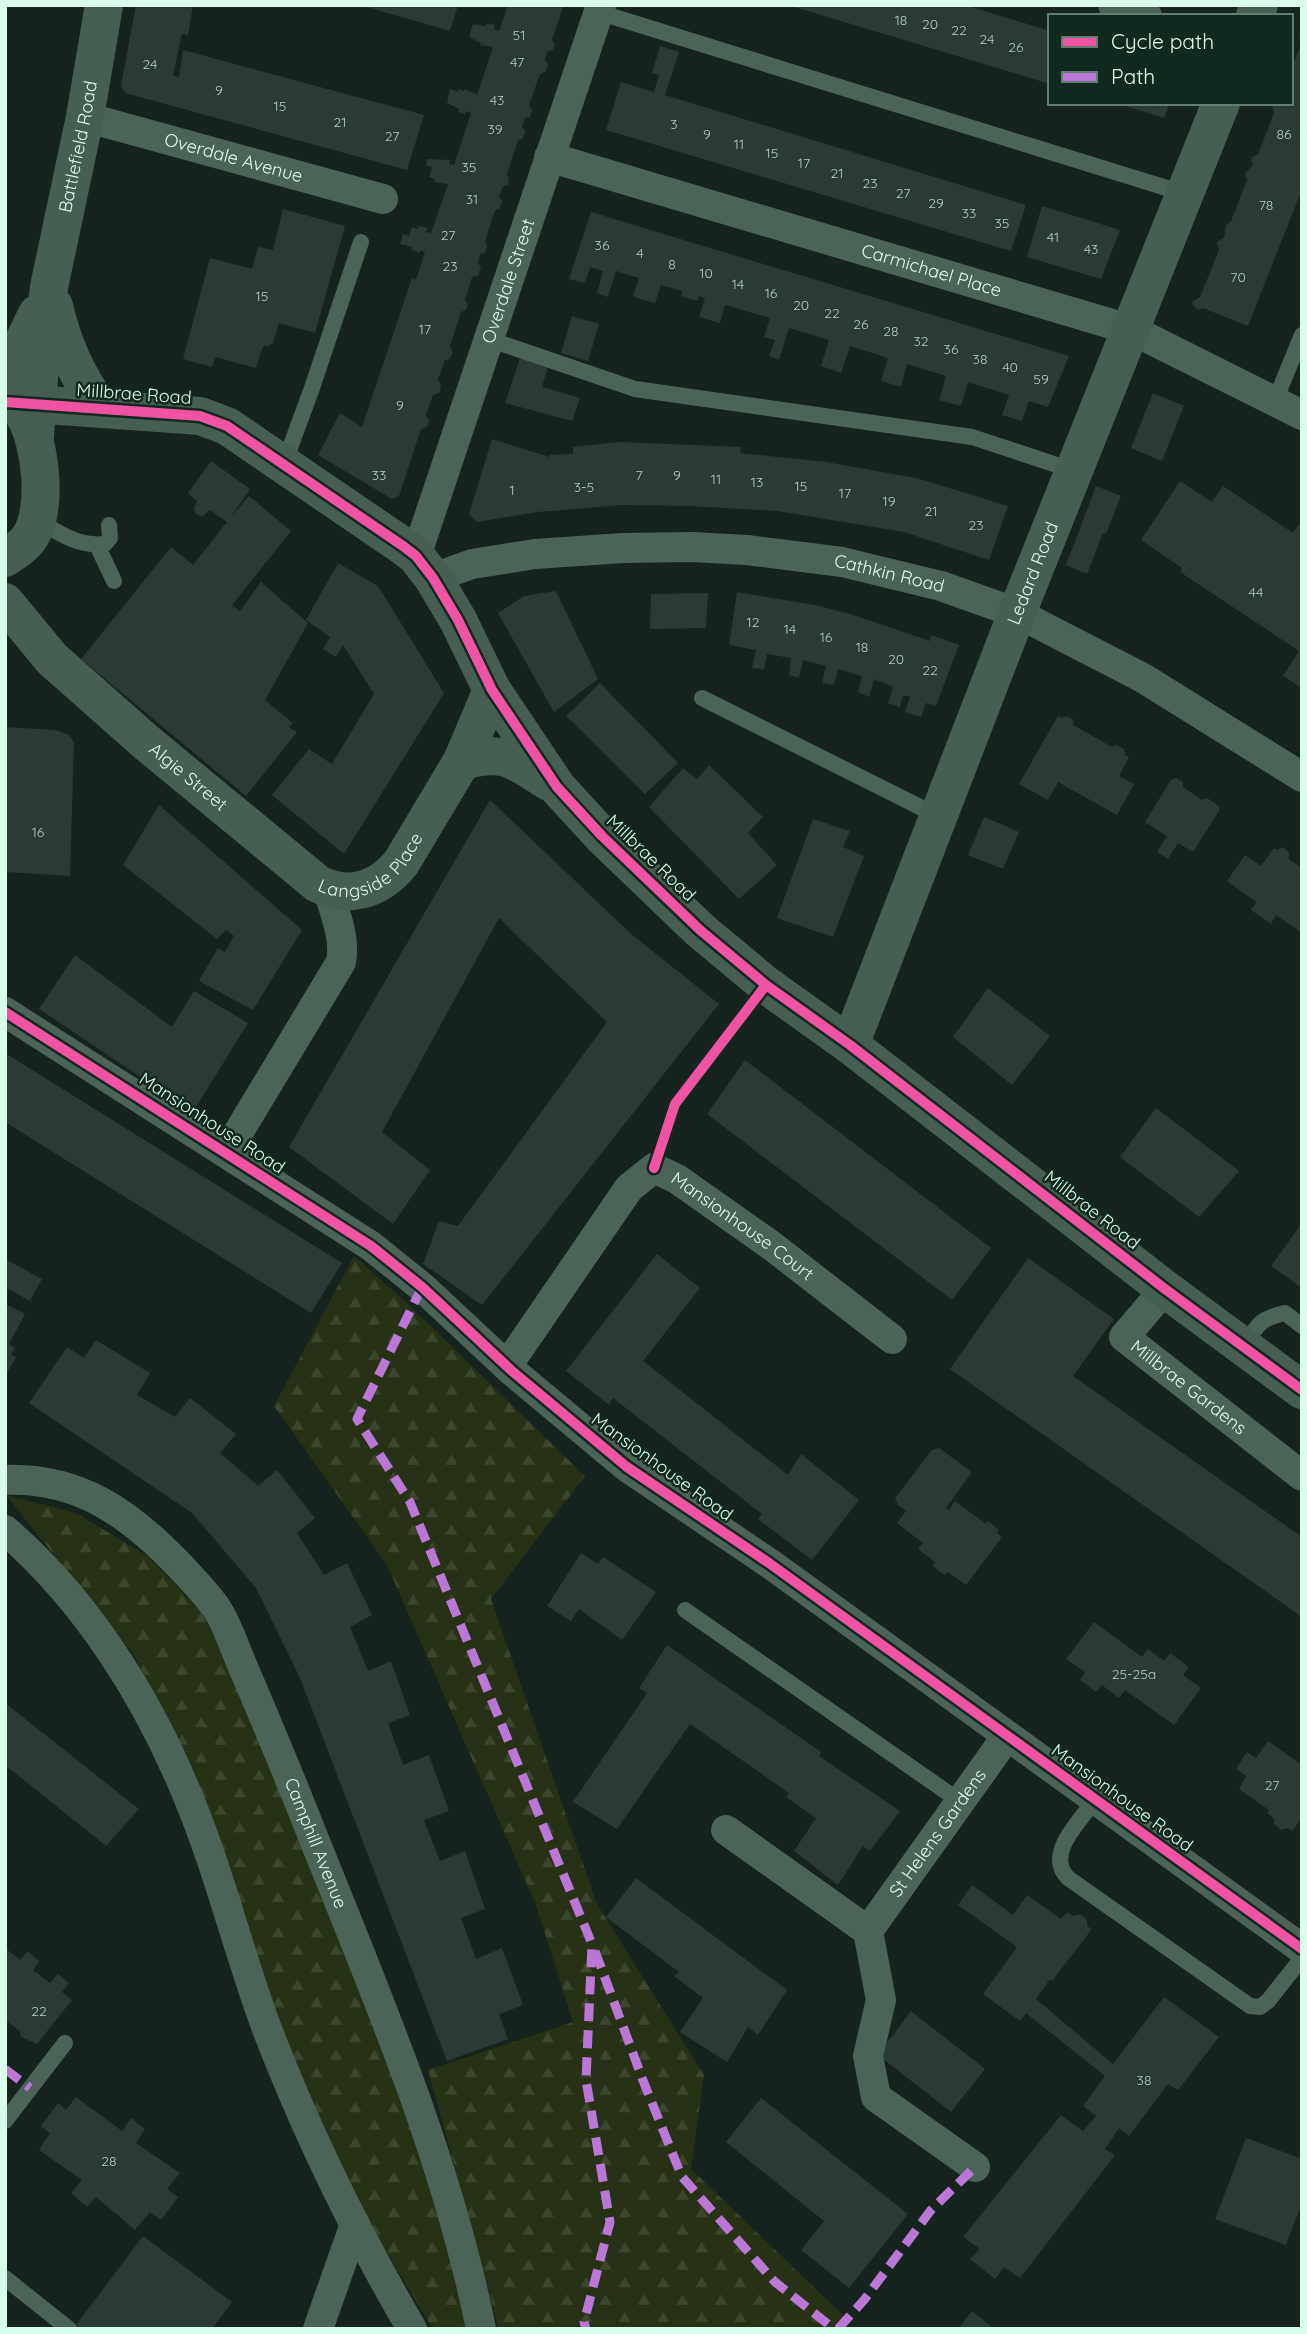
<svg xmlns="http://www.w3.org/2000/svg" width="1307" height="2334" font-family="Quicksand,sans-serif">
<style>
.forest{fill:url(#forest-firs)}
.building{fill:#2c3a35}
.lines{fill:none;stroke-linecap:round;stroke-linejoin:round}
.lane{stroke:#4c6457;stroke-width:16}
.street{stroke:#4c6457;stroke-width:30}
.secondary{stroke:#475f52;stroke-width:38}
.quiet{stroke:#ba77d6;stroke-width:9;stroke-dasharray:18 9;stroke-linecap:butt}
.cycleway-casing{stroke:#11291f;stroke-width:15}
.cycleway{stroke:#f153a3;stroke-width:10}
.labels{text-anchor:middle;stroke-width:5;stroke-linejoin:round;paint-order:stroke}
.number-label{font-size:14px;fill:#aecdbe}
.street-label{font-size:18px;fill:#dafeec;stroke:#11291f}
</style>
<defs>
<pattern id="forest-firs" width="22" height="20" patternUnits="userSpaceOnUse" patternTransform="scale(1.75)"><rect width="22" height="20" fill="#263115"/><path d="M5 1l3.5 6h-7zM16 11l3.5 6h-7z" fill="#3b462c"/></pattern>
</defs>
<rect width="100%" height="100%" fill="#17231e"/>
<path class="forest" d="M354 1256 406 1302 585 1476 491 1599 597 1904 704 2075 691 2169 850 2322 846 2329H499L428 2070 573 2022 536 1905 387 1565 274 1406Z
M6 1495 76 1513 149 1557 201 1612 242 1689 400 2093 448 2234 471 2329H433L377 2237 298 2079 194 1770 133 1654Z"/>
<path class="building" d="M136 5H193L188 35 182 33 173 76 179 77 183 50 424 115 407 170 125 93 121 86Z
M360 5H458L450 31Z
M508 5H564L552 39 555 45 553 50 547 52 545 59 548 65 546 71 540 74 529 105 532 111 530 117 525 118 522 126 525 131 523 139 518 140 507 174 509 179 508 185 503 186 499 196 502 201 500 208 495 210 485 241 487 245 485 253 480 254 478 263 481 268 478 276 472 277 465 300 468 305 466 310 461 312 450 346 453 352 450 359 445 360 438 379 441 386 439 393 433 395 426 414 429 421 427 427 421 429 399 496 392 499 318 455 340 413 362 427 412 278 416 280 425 252 420 250V253L411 250 412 247 400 244 403 234 409 236 412 227 418 229 419 226 428 228 426 232 431 233 448 184 434 182 435 179 429 177 432 167 426 166 427 159 450 160 449 164 454 165 471 113 466 111 465 114 458 112 459 109 447 103 450 89 458 92V89L464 91 465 89 477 95 493 47 480 45 481 43 469 37 473 24 486 26 487 23 495 25 494 29 499 31Z
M788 5H965L1050 31V84Z
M1302 32V189L1248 326 1203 308 1198 310 1193 305 1192 302 1200 297 1219 250 1217 242 1224 238 1226 225 1231 221 1247 180 1245 173 1253 165 1251 158 1258 154 1274 113 1272 106 1274 103H1291V68L1301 45 1299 37Z
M660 46 679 52 665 95 1026 205 1011 251 606 130 621 82 654 92 659 75 652 73Z
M1117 103H1170L1164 118Z
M1042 206 1120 230 1101 279 1027 257Z
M283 209 345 226 315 333 279 323 273 343 269 346H263L256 368 215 357 212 367 183 359 210 258 252 269 258 247 273 250Z
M591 212 697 244 1069 356 1048 407 1029 401 1022 421 1002 415 1009 395 968 382 961 406 939 400 946 376 907 364 901 387 881 381 888 358 850 346 841 373 821 366 829 340 789 328 779 360 769 356 775 340 764 337 770 318 725 305 720 323 699 317 705 298 699 296 697 301 681 296 682 291 661 285 655 303 643 300 633 296 639 278 616 271 608 297 597 293 603 271 590 267 585 283 569 279Z
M572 316 599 324 588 361 561 353Z
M520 358 548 367 542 387 580 398 572 421 505 403Z
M1153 393 1184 406 1162 461 1131 448Z
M492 439 549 457 550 455 573 454V447L620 442 741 447 740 453 826 462 916 478 1008 506 989 560 904 532 777 511 692 506 621 505 538 512 477 522 469 514Z
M211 461 250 489 231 517 249 496 291 531 232 605 240 611 261 582 308 623 265 700 293 723 289 727 297 732 246 796 81 659 171 547 193 565 227 522 210 510 202 517 196 514 194 509 197 501 188 493Z
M1180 481 1212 502 1223 486 1293 533 1300 523 1302 524V688L1283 676 1299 651 1180 572 1182 568 1141 540Z
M1096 486 1121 496 1106 534 1103 533 1087 574 1066 565Z
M338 563 378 586 444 693 344 854 272 795 309 749 332 764 374 694 343 645 336 657 323 649 330 637 306 620Z
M556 591 598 679 554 712 498 613 524 596Z
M737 592 815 605 850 614 930 641 931 635 959 645 936 706 926 703 921 717 905 712 910 697 903 695 900 707 888 703 893 687 874 679 869 697 858 692 862 676 838 669 834 685 822 683 826 666 803 660 799 678 789 675 791 658 767 654 764 669 752 668 756 650 729 645Z
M708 593 706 628 650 629 651 594Z
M600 683 678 763 645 794 566 716Z
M1058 716 1062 718 1067 716 1074 720 1073 725 1112 747 1117 745 1124 749 1125 755 1129 757 1119 776 1134 784 1117 815 1058 782 1048 800 1019 784Z
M5 727 56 730 69 735 74 743 70 876 5 872Z
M709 765 763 817 748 833 777 865 739 899 649 807 683 768 697 779Z
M1176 778 1183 782V787L1202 800 1207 798 1219 806V811L1193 852 1178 843 1168 859 1157 852 1167 836 1145 822 1171 780Z
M490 800 630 933 719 1004 482 1305 423 1264 439 1221 458 1226 607 1022 499 918 382 1132 430 1170 393 1224 289 1147Z
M159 805 302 930 253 1010 199 981 218 948 225 952 234 936 226 930 217 939 123 865Z
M984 817 1019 832 1003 869 968 855Z
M813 819 850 831 843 847 864 856 833 937 777 918Z
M1283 847 1289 852V859L1302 868V933L1276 915 1271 924 1251 910 1256 902 1227 881 1245 855 1261 866 1274 848 1276 850Z
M75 955 172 1027 194 991 248 1023 193 1112 39 1009Z
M988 988 1050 1036 1012 1085 953 1037Z
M5 1053 342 1263 311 1313 5 1122Z
M745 1060 991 1248 952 1300 707 1114Z
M1156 1108 1239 1171 1199 1217 1120 1157Z
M1302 1223V1288L1271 1266Z
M657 1254 700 1288 643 1361 788 1475 801 1454 859 1500 812 1560 758 1519 762 1514 613 1398 609 1405 566 1371Z
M1028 1258 1114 1319 1073 1376 1302 1537V1617L950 1369Z
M5 1259 42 1279 30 1301 5 1287Z
M5 1304 25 1314 9 1344 15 1348 11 1355 16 1357 5 1377Z
M96 1340 150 1373 137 1395 175 1417 190 1398 236 1434 220 1453 258 1486 277 1470 315 1518 297 1533 324 1575 347 1563 372 1615 350 1627 368 1671 391 1661 410 1715 388 1723 403 1765 429 1755 449 1811 424 1820 440 1861 465 1851 485 1909 461 1918 476 1959 502 1948 523 2005 499 2014 508 2039 447 2061 300 1678 256 1588 192 1513 29 1403 67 1347 84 1358Z
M939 1448 972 1472 946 1508 949 1510 955 1501 986 1524 988 1521 999 1530 997 1533 1002 1537 966 1585 948 1572 945 1575 932 1566 935 1562 918 1549 923 1543 897 1523 906 1511 898 1505 895 1498 932 1450Z
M581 1553 598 1564 603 1557 656 1592 622 1640 579 1609 571 1621 547 1606Z
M1094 1622 1142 1657 1148 1649 1164 1661 1170 1653 1189 1667 1183 1675 1201 1688 1174 1725 1125 1690 1119 1698 1102 1685 1096 1692 1080 1680 1085 1672 1066 1659Z
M667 1645 821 1752 819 1756 900 1811 870 1851 863 1846 838 1885 794 1851 816 1818 786 1797 789 1793 690 1724 617 1829 573 1802 647 1693 639 1688Z
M5 1703 139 1809 106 1846 5 1765Z
M1268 1741 1302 1765V1818L1292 1831 1287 1828 1281 1830 1274 1824V1818L1267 1813 1269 1810 1239 1789 1246 1776 1236 1769 1247 1752 1256 1758Z
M636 1878 787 1990 758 2035 748 2027 727 2062 680 2032 703 1998 674 1976 679 1972 606 1917Z
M972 1885 1013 1915 1027 1895 1061 1919 1067 1912 1073 1916 1080 1914 1087 1920V1926L1092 1929 1052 1981 1050 1979 1036 1999 1113 2064 1164 1997 1219 2037 1178 2090 1168 2084 1129 2136 1119 2128 1105 2149 1115 2155 1020 2278 1004 2267 995 2279 970 2259 980 2249 963 2237 1061 2115 1083 2131 1096 2116 1083 2106 1105 2076 1026 2013 1020 2021 983 1994 1017 1947 958 1905Z
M5 1948 20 1960 28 1951 39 1961 33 1970 50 1983 58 1974 69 1983 62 1992 72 2000 37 2044 21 2037 20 2031 5 2020Z
M911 2011 985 2069 951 2112 878 2055Z
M76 2097 122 2131 131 2118 145 2129 136 2143 180 2173 167 2189 178 2197 161 2220 150 2212 135 2230 96 2197 87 2207 71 2193 82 2180 39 2150 50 2133 41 2126 58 2103 66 2110Z
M761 2098 908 2214 849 2288 801 2250 824 2221 726 2142Z
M1246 2138 1302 2159V2203L1286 2245 1215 2219Z
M143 2236 232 2302 212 2329H73Z
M972 2311 994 2329H958Z"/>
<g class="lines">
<path class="lane" d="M598 12 1186 194
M488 339 635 389 972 437 1075 471
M1275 401 1302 335
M284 464 312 388 361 242
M37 520C59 533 78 547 105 544L110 538 109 525
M97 545 114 581
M702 698 938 816
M1244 1347C1257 1325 1259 1319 1285 1313L1302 1326
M685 1610 961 1802
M1095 1800C1081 1820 1044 1854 1068 1878L1250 2006 1260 2007 1268 2001 1302 1958
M5 2121 65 2043
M5 2278 69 2329"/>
<g class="street">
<path d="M1113 5 1147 16"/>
<path id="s1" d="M85 117 383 199"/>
<path id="s2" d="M549 157 1132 330 1302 415"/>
<path id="s3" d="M416 556 601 5"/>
<path id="s4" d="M433 578 472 564 535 554 623 548 692 547 747 550 842 562 941 586 1017 613 1143 678 1302 777"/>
<path d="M5 1012 371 1246 422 1287 512 1371 627 1467 769 1563 1302 1949"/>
<path d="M226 1153 341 962C346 938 334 911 328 889"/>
<path id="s5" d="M1165 1289 1124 1337 1302 1476"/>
<path id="s6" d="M507 1366 629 1188 654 1168 677 1179 772 1246 892 1339"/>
<path id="s7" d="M5 1480C79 1477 130 1514 179 1565 192 1579 207 1594 217 1609 228 1626 235 1649 243 1667 263 1714 283 1761 302 1809 369 1978 445 2149 481 2329"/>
<path d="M5 1530C86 1600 146 1695 187 1794 219 1870 238 1951 267 2029 307 2133 356 2233 412 2329"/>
<path d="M726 1830 868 1931"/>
<path id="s8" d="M975 2167 876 2097 868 2056 881 2000 868 1931 1007 1736"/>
<path d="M318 2329 355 2224"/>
</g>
<g class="secondary">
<path d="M1255 16 1259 5"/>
<path d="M54 306C63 345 77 376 100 408"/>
<path d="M5 373 15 359 37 314"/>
<path d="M5 402 200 416 227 426 403 546 416 556 433 578 458 620 492 690 557 787 602 836 700 930 766 985 850 1045 1165 1289 1302 1390"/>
<path id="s9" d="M35 437 39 377 49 287 85 117 104 5"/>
<path d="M5 558C14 552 24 546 30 537 48 508 41 443 24 415"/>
<path id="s10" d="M5 602 52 659 147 743 318 884C349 899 379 890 401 863L462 761 492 690"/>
<path d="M462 761C506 749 514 760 549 782"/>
<path id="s11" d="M850 1045 1017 613 1221 103"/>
</g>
<path class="quiet" d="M422 1287 357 1419 410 1502 592 1944 586 2080 610 2222 584 2322 586 2329
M595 1951 644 2083 682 2177 775 2282 834 2329
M5 2069 30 2088
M838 2329 864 2300 931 2210 975 2167"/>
<g class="cycleway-casing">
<path id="cycleway" d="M5 402 200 416 227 426 403 546 416 556 433 578 458 620 492 690 557 787 602 836 700 930 766 985 850 1045 1165 1289 1302 1390
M5 1012 371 1246 422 1287 512 1371 627 1467 769 1563 1302 1949
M654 1168 675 1104 766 985"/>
</g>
<use href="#cycleway" class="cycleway"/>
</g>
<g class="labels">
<g class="number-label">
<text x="901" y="25">18</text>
<text x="930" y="29">20</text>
<text x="959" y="35">22</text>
<text x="519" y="40">51</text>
<text x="987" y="44">24</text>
<text x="1016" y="52">26</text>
<text x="517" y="67">47</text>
<text x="150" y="69">24</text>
<text x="219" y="95">9</text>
<text x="497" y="105">43</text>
<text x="280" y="111">15</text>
<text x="340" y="127">21</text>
<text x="674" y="129">3</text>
<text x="495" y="134">39</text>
<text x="707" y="139">9</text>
<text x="1284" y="139">86</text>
<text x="392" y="141">27</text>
<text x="739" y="149">11</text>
<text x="772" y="158">15</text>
<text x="804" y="168">17</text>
<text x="469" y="172">35</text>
<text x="837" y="178">21</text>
<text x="870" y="188">23</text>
<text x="903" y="198">27</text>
<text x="472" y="204">31</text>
<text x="936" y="208">29</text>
<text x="1266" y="210">78</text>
<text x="969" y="218">33</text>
<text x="1002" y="228">35</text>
<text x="448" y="240">27</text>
<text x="1053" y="242">41</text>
<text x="602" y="250">36</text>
<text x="1091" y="254">43</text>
<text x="640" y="258">4</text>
<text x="672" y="269">8</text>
<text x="450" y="271">23</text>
<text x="706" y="278">10</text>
<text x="1238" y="282">70</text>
<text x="738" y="289">14</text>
<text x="771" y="298">16</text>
<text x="262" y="301">15</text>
<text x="801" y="310">20</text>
<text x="832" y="318">22</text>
<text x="861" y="329">26</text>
<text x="425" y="334">17</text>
<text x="891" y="336">28</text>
<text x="921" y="346">32</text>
<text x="951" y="354">36</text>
<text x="980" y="364">38</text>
<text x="1010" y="372">40</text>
<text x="1041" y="384">59</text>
<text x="400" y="410">9</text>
<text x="379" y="480">33</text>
<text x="639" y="480">7</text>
<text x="677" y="480">9</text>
<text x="716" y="484">11</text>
<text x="757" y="487">13</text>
<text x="801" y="491">15</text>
<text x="584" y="492">3-5</text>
<text x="512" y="495">1</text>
<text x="845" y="498">17</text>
<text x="889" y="506">19</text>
<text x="931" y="516">21</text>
<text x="976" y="530">23</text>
<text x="1256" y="597">44</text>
<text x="753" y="627">12</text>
<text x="790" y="634">14</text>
<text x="826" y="642">16</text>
<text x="862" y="652">18</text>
<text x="896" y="664">20</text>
<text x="930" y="675">22</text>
<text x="38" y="837">16</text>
<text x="1134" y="1679">25-25a</text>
<text x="1272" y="1790">27</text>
<text x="39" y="2016">22</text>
<text x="1144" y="2085">38</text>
<text x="109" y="2166">28</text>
</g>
<g class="street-label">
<text dy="6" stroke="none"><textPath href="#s9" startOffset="294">Battlefield Road</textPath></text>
<text dy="6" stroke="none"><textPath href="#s1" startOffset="154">Overdale Avenue</textPath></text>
<text dy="6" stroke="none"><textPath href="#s2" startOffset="399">Carmichael Place</textPath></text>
<text dy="6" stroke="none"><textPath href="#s3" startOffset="290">Overdale Street</textPath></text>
<text transform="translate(134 394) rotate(4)" y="6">Millbrae Road</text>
<text dy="6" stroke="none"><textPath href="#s11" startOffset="506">Ledard Road</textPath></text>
<text dy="6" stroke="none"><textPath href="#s4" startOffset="462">Cathkin Road</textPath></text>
<text dy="6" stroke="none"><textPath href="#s10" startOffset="254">Algie Street</textPath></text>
<text transform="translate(651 858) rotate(44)" y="6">Millbrae Road</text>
<text dy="6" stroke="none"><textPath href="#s10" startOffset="486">Langside Place</textPath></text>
<text transform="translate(212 1123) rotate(33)" y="6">Mansionhouse Road</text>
<text transform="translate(1092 1210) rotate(38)" y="6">Millbrae Road</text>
<text dy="6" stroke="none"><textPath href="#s6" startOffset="354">Mansionhouse Court</textPath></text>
<text dy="6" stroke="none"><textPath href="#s5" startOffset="145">Millbrae Gardens</textPath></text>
<text transform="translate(662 1467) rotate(36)" y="6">Mansionhouse Road</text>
<text transform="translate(1122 1798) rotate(36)" y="6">Mansionhouse Road</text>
<text dy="6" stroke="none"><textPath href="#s8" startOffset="411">St Helens Gardens</textPath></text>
<text dy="6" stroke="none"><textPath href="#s7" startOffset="513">Camphill Avenue</textPath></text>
</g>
</g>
<rect width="1307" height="2334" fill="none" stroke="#dafeec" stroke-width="14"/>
<rect x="1048" y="14" width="245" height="91" fill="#11291f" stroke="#617e71" stroke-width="2"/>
<rect x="1062" y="37" width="35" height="10" fill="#f153a3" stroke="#617e71" stroke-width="2"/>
<text x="1111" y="49" font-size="21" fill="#dafeec">Cycle path</text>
<rect x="1062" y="72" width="35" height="10" fill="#ba77d6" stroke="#617e71" stroke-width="2"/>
<text x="1111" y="84" font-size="21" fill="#dafeec">Path</text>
</svg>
